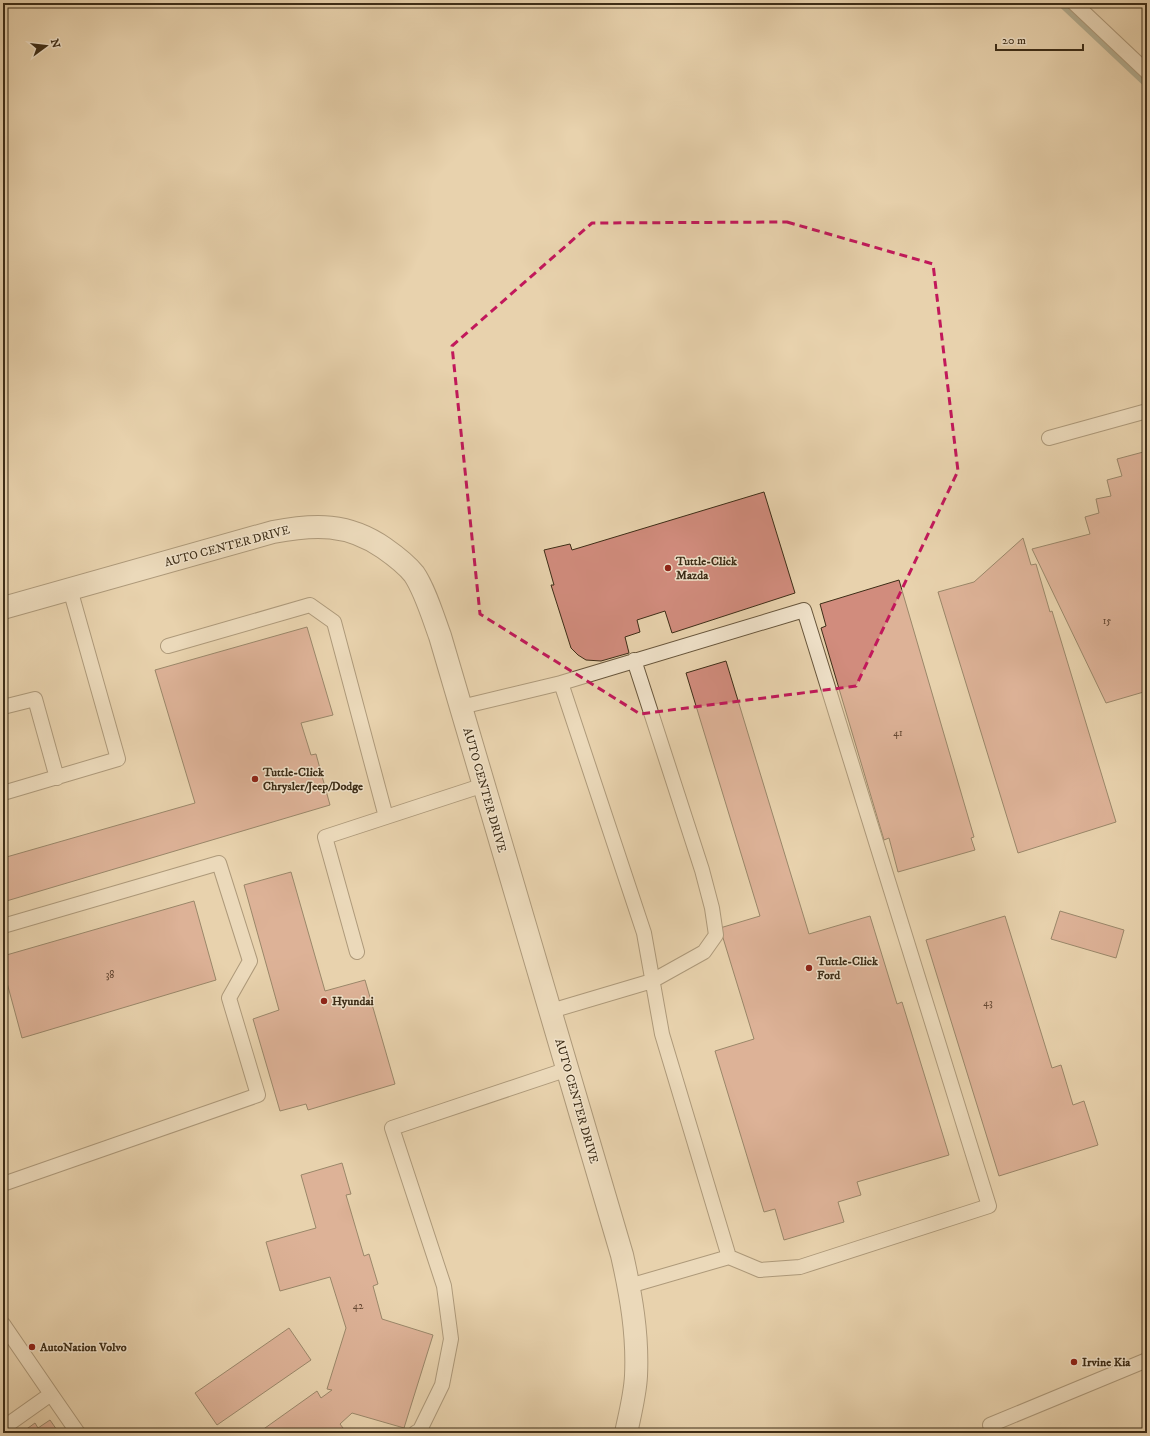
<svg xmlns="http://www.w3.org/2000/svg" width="1150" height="1436" font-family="'IM FELL DW Pica',serif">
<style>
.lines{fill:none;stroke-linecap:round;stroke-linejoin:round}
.stream{stroke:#74806d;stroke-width:9}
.building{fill:#d18c7d;stroke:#3d2d17}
.service-casing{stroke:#68563c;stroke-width:16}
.tertiary-casing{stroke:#68563c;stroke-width:24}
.service{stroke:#f0e2ca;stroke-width:14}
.tertiary{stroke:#f0e2ca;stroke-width:22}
.marked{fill:none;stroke:#c2185b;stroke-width:3;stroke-dasharray:8 5;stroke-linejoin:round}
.poi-dot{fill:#8f2418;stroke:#f0e2ca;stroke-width:1.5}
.labels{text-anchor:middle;stroke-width:3;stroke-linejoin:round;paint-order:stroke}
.number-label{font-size:10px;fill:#624530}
.street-label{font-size:12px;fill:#3d2d17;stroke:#f0e2ca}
.poi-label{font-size:12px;font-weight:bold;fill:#3d2d17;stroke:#f0e2ca;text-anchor:start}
</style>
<rect width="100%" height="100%" fill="#e8d2ad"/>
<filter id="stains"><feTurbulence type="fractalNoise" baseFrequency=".005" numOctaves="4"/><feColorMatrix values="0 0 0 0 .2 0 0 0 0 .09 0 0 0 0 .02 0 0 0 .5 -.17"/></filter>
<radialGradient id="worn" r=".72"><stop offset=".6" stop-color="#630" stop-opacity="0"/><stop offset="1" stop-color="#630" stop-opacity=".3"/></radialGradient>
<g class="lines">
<path class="stream" d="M1062 3 1147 83"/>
</g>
<path class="building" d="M1147 451V691L1106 703 1032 549 1090 534 1085 517 1099 513 1096 499 1111 496 1107 480 1122 476 1117 459Z
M764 492 795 593 672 633 665 611 637 620 640 632 625 637 629 653 601 661 586 660 578 655 571 648 551 585H554L544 550 570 544 572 550Z
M1023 538 1031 565 1036 564 1050 612 1052 611 1116 822 1018 853 938 592 974 582Z
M899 580 974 837 971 838 975 850 898 872 889 838 884 840 821 628 826 626 820 604Z
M307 627 333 715 301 723 311 755 316 754 330 805 3 902V858L195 803 155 670Z
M726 661 809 934 870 916 897 1004 902 1002 949 1155 857 1182 861 1195 838 1202 844 1222 784 1240 775 1209 764 1212 715 1051 754 1039 720 928 760 916 686 673Z
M291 872 325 991 365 980 395 1084 308 1110 306 1104 280 1111 253 1019 279 1010 244 885Z
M194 901 216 980 22 1038 3 968V956Z
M1060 911 1124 930 1116 958 1051 939Z
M1005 916 1052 1068 1061 1065 1073 1105 1084 1101 1098 1145 999 1176 926 940Z
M342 1163 351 1194 346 1195 364 1256 369 1254 378 1284 373 1286 382 1319 433 1335 404 1428 352 1413 340 1424 343 1428 336 1433H258L317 1391 321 1398 332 1390 327 1389 346 1328 330 1277 280 1291 266 1242 316 1228 301 1175Z
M289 1328 311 1360 217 1425 195 1393Z
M50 1420 59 1433H21L35 1423 38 1428Z"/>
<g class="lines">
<g class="service-casing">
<path id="service" d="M1074 3 1147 72
M1049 438 1147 411
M168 646 310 605 334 622 386 817
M561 683 804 610 989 1206 800 1267 760 1270 729 1257
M3 707 35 699 57 778
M461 707 561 683 644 933 662 1034 729 1257 629 1286
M3 793 118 759 70 589
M3 926 219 863 250 961 229 998 258 1095 3 1184
M357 952 325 837 484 785
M551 1011 652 981 704 952 716 935 712 908 702 870 634 660
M3 1324 51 1394 3 1428
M51 1394 78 1433
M415 1433 420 1430 442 1385 451 1339 444 1286 392 1128 568 1069
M993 1433 990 1425 1147 1360"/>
</g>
<g class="tertiary-casing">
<path id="tertiary" d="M3 608 273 532C315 524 348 523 384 548 394 555 406 564 414 574 425 590 433 617 440 636L622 1255C631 1295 638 1334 636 1376 635 1395 630 1414 626 1433"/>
</g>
<use href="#service" class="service"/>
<use href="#tertiary" class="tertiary"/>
</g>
<path d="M0 0H1150V1436H0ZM787 222 933 264 958 471 856 686 640 714 480 614 452 346 592 223Z" fill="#e8d2ad" fill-opacity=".55" fill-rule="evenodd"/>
<path class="marked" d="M787 222 933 264 958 471 856 686 640 714 480 614 452 346 592 223Z"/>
<g class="poi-dot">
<circle cx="668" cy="568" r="4"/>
<circle cx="255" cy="779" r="4"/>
<circle cx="809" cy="968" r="4"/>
<circle cx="324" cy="1001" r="4"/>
<circle cx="32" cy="1347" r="4"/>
<circle cx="1074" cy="1362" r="4"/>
</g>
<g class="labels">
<g class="number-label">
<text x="1107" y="624">15</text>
<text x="898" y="736">41</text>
<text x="110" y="978">38</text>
<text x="988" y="1006">43</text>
<text x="358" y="1309">42</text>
</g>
<g class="street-label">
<text transform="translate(227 546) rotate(-15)" y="4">AUTO CENTER DRIVE</text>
<text transform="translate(485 790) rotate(74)" y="4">AUTO CENTER DRIVE</text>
<text transform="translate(577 1101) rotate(74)" y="4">AUTO CENTER DRIVE</text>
</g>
<g class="poi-label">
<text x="676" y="565">Tuttle-Click<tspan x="676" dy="14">Mazda</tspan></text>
<text x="263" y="776">Tuttle-Click<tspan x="263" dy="14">Chrysler/Jeep/Dodge</tspan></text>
<text x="817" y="965">Tuttle-Click<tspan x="817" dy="14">Ford</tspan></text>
<text x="332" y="1005">Hyundai</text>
<text x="40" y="1351">AutoNation Volvo</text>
<text x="1082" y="1366">Irvine Kia</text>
</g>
</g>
<rect width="1150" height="1436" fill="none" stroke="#e8d2ad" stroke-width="16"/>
<rect x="4" y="4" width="1142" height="1428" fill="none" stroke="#3d2d17" stroke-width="2"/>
<rect x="8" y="8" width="1134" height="1420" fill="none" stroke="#3d2d17"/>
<g transform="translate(46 46) rotate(75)" stroke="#f0e2ca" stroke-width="3" paint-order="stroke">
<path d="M0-3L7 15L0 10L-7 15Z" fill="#3d2d17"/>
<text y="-6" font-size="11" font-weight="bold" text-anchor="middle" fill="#3d2d17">N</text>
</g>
<path d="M996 44v6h87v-6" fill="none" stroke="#3d2d17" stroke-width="2"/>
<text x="1002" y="44" font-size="12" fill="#3d2d17" stroke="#f0e2ca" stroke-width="3" paint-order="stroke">20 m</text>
<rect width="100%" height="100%" filter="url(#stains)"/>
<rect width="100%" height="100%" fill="url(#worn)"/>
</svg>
